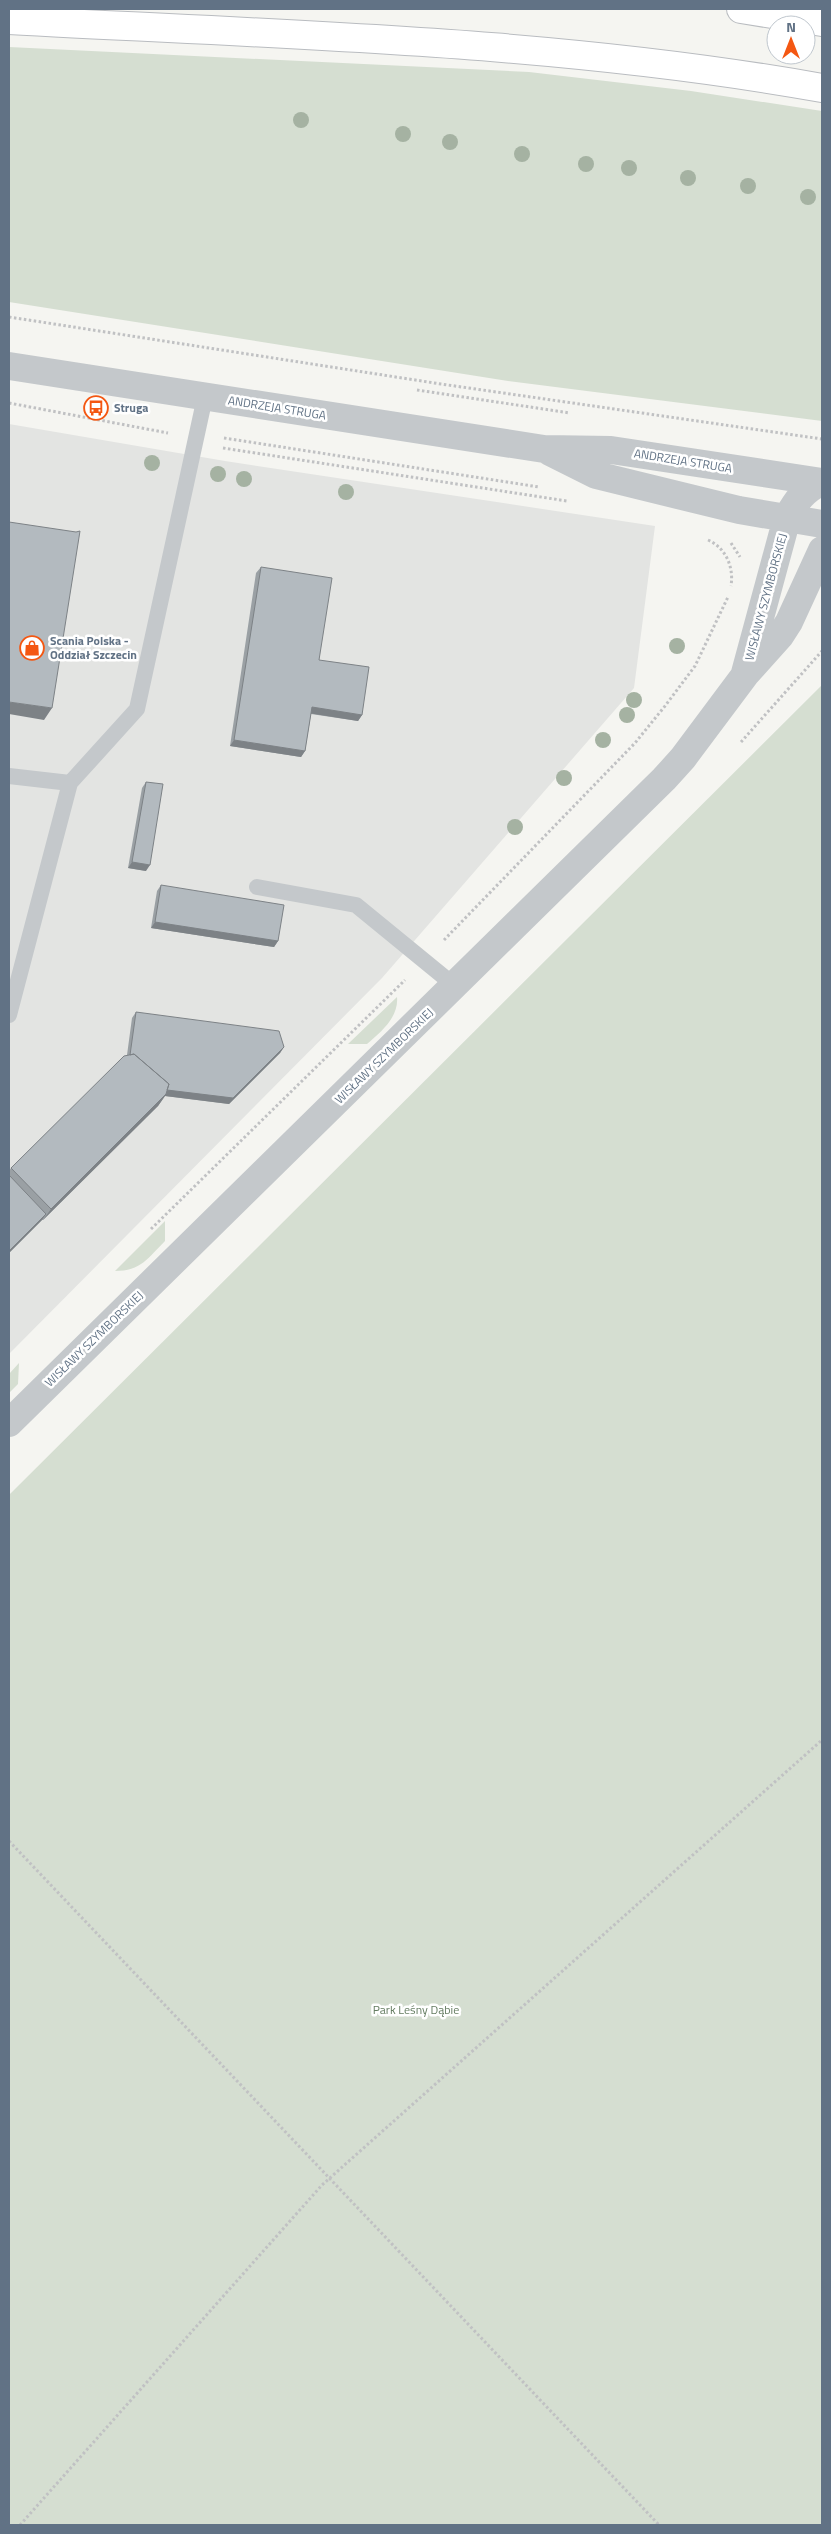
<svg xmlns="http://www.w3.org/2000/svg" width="831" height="2534" font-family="'Titillium Web',sans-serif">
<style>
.built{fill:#e3e4e2}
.green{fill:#d5ded1}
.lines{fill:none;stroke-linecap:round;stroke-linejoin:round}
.primary-casing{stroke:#b9bcc0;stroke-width:30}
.path{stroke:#c0c1c3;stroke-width:3;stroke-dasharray:2.5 2.5;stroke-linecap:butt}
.service{stroke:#c4c8cb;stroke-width:16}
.minor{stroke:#c4c8cb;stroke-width:28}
.primary{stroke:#fff;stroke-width:28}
.tree{fill:#a5b2a2}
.wall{fill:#9aa0a4}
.shaded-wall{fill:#7d8286}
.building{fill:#b3babf;stroke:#7d8286}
.labels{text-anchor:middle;stroke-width:5;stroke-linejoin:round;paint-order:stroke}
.poi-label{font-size:12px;font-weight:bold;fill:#617285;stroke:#fff;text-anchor:start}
.street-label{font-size:12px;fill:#617285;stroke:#fff}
.park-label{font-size:12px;fill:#647c61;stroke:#fff}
</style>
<rect width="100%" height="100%" fill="#f5f5f1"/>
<path class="built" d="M9 424 225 461 655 526 634 688 382 978 9 1354Z"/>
<path class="green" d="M9 47 529 72 691 91 822 111V421L508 381 9 302Z
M822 685V2525H9V1495Z
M397 997C399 1017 381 1032 367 1044H348Z
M165 1221V1241C148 1258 141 1271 115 1271Z
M19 1363 18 1384 9 1393V1374Z"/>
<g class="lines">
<g class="primary-casing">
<path id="primary" d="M741 9 822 22
M9 20C280 35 554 40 822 88"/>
</g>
<path class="path" d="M9 317 441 384 822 439
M417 390 570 413
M9 403 168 433
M224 438 539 487
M223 448 567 501
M708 540C726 548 734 567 731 586
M731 543 740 557
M741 742 822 651
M444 940 635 743 665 706 695 666 728 597
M151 1229 405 980
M9 1841 659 2525
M20 2525 322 2185 822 1740"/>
<path class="service" d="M9 776 70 783
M257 887 356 905 455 986
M9 1015 70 783 137 709 205 397"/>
<path class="minor" d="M9 366 544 449 611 450 822 482
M550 452 596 475 739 510 822 524
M745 673 787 518C796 501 804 490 821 482
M9 1423 664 779 683 758 745 675 780 636 789 622 822 550"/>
<use href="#primary" class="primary"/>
</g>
<g class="tree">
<circle cx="301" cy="120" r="8"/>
<circle cx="403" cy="134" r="8"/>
<circle cx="450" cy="142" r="8"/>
<circle cx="522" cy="154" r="8"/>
<circle cx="586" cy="164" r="8"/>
<circle cx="629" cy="168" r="8"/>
<circle cx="688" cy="178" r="8"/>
<circle cx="748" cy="186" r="8"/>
<circle cx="808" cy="197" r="8"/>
<circle cx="152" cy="463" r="8"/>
<circle cx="218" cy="474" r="8"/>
<circle cx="244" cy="479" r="8"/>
<circle cx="346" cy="492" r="8"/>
<circle cx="677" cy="646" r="8"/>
<circle cx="634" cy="700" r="8"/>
<circle cx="627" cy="715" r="8"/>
<circle cx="603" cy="740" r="8"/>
<circle cx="564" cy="778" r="8"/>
<circle cx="515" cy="827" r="8"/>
</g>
<path class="wall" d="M261 567 319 660 362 715 358 721 311 714 305 751 301 757 230 746 256 573Z
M146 782V871L128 868 142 788Z
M161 885 278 941 274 947 151 928 157 891Z
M136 1012 284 1047 280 1053 229 1104 165 1096 158 1106 43 1220H42L9 1253V1171L11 1168 127 1055 132 1018Z"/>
<path class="shaded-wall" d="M9 702 52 708 44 720 9 714Z
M312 707 362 715 358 721 308 713Z
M234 740 305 751 301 757 230 746Z
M132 862 150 865 146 871 128 868Z
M155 922 278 941 274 947 151 928Z
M284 1047 280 1053 229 1104 165 1096 158 1106 43 1220 51 1209 165 1090Z
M46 1214 42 1220 9 1253V1251Z"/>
<path class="building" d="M9 522 76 532 80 531 52 708 9 702Z
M261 567 332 578 319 660 369 667 362 715 312 707 305 751 234 740Z
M146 782 163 784 150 865 132 862Z
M161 885 284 905 278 941 155 922Z
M136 1012 279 1031 284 1047 233 1098 167 1090 169 1084 134 1054 130 1055Z
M134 1054 169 1084 166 1094 51 1209 11 1168 124 1056Z
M9 1175 46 1214 9 1251Z"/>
<defs>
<g id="bus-ring" transform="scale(1.25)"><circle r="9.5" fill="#fff" stroke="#f45712" stroke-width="1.5"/><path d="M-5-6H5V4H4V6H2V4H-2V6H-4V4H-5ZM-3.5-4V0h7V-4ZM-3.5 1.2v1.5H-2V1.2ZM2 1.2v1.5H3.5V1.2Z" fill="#f45712"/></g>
<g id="shop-ring" transform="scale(1.25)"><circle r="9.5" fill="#fff" stroke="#f45712" stroke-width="1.5"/><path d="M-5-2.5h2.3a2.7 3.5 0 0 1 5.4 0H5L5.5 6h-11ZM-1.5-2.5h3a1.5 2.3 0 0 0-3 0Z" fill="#f45712"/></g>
</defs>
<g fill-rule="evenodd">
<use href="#bus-ring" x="96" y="408"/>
<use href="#shop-ring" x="32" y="648"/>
</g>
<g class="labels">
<g class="poi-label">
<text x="114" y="412">Struga</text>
<text x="50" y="645">Scania Polska -<tspan x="50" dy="14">Oddział Szczecin</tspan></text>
</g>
<g class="street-label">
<text transform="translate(277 408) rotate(9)" y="4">ANDRZEJA STRUGA</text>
<text transform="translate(683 461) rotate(9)" y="4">ANDRZEJA STRUGA</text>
<text transform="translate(766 597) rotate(-75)" y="4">WISŁAWY SZYMBORSKIEJ</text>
<text transform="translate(384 1056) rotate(-44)" y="4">WISŁAWY SZYMBORSKIEJ</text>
<text transform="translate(94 1339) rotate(-44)" y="4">WISŁAWY SZYMBORSKIEJ</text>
</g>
<g class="park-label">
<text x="416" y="2014">Park Leśny Dąbie</text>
</g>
</g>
<rect width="831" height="2534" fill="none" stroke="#617285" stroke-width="20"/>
<g transform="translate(791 40)"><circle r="24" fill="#ffffff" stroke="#c0c7ce"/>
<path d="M0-4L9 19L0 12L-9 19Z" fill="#f45712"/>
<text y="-8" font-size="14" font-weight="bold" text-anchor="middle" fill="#617285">N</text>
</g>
</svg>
